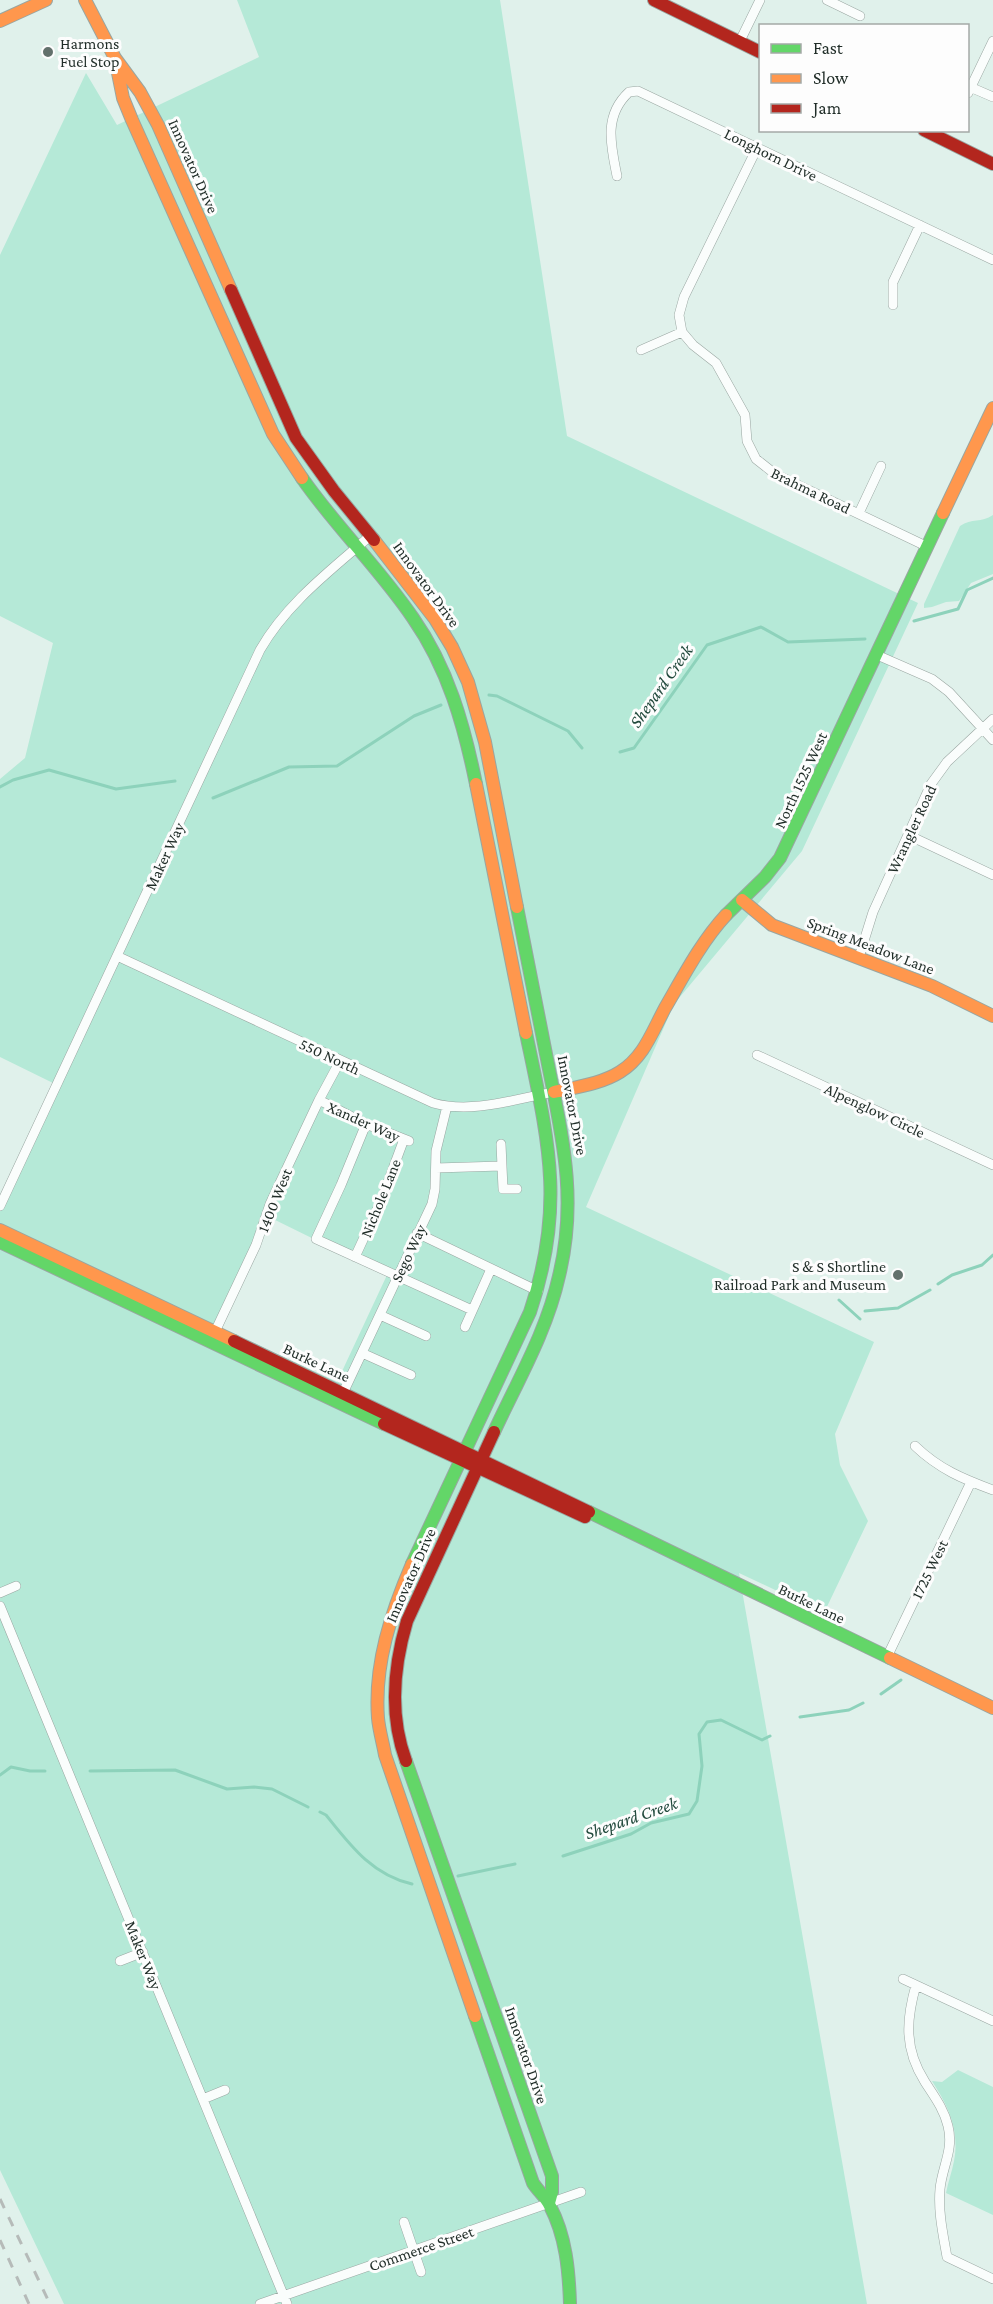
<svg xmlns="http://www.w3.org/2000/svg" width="993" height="2304" font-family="'Crimson Pro',serif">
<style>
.green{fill:#b5e9d7;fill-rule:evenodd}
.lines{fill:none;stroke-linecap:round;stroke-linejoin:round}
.stream{stroke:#8dd2bb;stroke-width:3}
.street-casing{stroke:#99a6a1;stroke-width:10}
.fast-casing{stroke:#99a6a1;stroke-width:14}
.slow-casing{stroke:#99a6a1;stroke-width:14}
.jam-casing{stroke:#99a6a1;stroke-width:14}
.street{stroke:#fafdfc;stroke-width:9}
.fast{stroke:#63d668;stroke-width:12}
.slow{stroke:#ff974d;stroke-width:12}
.jam{stroke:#b3261e;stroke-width:12}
.rail{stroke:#b6bbb9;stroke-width:3;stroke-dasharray:10 10;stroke-linecap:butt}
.poi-dot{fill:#63716c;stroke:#fdfdfd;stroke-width:2}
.labels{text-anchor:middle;stroke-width:6;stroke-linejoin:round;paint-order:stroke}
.poi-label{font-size:16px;fill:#1f2c27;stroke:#fdfdfd;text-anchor:start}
.street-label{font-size:16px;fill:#1f2c27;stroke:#fdfdfd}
.water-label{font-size:18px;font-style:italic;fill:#224a3d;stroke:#fdfdfd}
</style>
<rect width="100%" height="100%" fill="#e0f1eb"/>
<path class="green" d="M237 0H500L567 436 918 603 802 851 674 1004 586 1207 874 1342 835 1434 840 1465 868 1521 823 1615 790 1597 739 1573 867 2304H64L0 2170V1203L53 1083 0 1057V779L25 758 53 643 0 616V255L86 73 117 125 259 57ZM267 1216 387 1275 337 1382 217 1326Z
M993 515V574L971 583 959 601 946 602 932 607 924 608V604L960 526C972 518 981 523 993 515Z
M958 2070 993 2087V2215L946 2193C948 2182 952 2172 954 2161 960 2130 948 2106 932 2081L942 2082Z"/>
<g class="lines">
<path class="stream" d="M914 621 958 609 967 590 993 578
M489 695 497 696 568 731 582 748
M620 752 634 748 707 645 761 627 788 642 865 639
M0 787 13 780 49 770 116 789 175 781
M213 798 289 767 337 766 414 716 441 705
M938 1284 952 1275 982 1265 993 1255
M839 1300 860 1319
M865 1311 898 1308 930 1290
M881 1694 901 1680
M800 1717 849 1710 863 1703
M90 1771 175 1770 227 1789 254 1787 272 1789 308 1807
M0 1775 11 1767 30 1771H45
M320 1812 326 1815C350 1845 372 1875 412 1884
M563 1856 631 1834 651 1823 689 1814 697 1801 702 1766 699 1734 707 1722 721 1720 762 1740 770 1736
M458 1876 515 1864"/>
<g class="street-casing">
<path id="street" d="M827 0 860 16
M740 41 760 0
M970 87 993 97
M968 93 993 41
M757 148 684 297 679 315 682 332 693 345 716 363 745 415 747 441 756 459 775 474 928 547
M617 176C611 146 603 116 629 92L638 91 993 260
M893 305V282L920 225
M641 350 682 332
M859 513 881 466
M877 655 932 679 949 692 993 740
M908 835 993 875
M117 956 433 1103C472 1114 515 1099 554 1092
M859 957 873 912 931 784 947 762 993 719
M757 1055 993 1165
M319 1100 366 1124 409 1141
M366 1124 341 1185 316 1239 472 1310
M501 1144 503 1189H517
M436 1168 501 1166
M0 1206 260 650C287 603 330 571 370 536
M417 1233 538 1291
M355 1257 381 1201 404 1139
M380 1315 426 1336
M465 1327 491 1269
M213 1336 256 1245 270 1204 319 1100 340 1061
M362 1353 411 1375
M343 1393 432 1204 435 1189 436 1151 447 1106
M915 1446C939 1469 963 1479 993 1490
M0 1593 16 1586
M0 1606 287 2304
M887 1657 971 1482
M120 1961 143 1952
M903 1979 993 2021
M916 1985C906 2020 904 2049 925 2082 934 2096 944 2109 948 2126 954 2150 942 2167 940 2189 938 2212 943 2234 947 2257L993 2279
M203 2099 225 2090
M404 2222 421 2272
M260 2304 581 2192"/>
</g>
<g class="fast-casing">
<path id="fast" d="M302 478C336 527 380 569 413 618 448 668 464 725 476 784
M726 915 765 877 780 858 943 513
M0 1242 384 1424
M494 1432C517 1382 547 1331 559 1276 578 1198 562 1136 547 1059 537 1009 527 958 517 907
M589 1512 890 1658
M412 1564 530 1312C566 1205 548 1139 526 1033
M406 1761 552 2176V2192L549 2203
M475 2016 533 2183C538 2191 546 2197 550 2206 566 2236 569 2271 570 2304"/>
</g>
<g class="slow-casing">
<path id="slow" d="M85 0 115 58 140 92 158 125 231 290
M0 21 46 0
M115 58 123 98 132 120 273 434 302 478
M943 513 993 408
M374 540 435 619 452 647 468 682 485 742 517 907
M476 784 526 1033
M742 900 772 925 932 986 993 1016
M554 1092C576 1087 601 1084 620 1072 644 1057 652 1032 665 1008 683 977 701 942 726 915
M0 1230 234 1341
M412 1564C391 1613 374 1664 378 1718 379 1730 383 1743 385 1755L475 2016
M890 1658 993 1708"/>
</g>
<g class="jam-casing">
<path id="jam" d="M654 0 760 52
M924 130 993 164
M231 290 296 438 334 491 374 540
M234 1341 589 1512
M384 1424 585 1517
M406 1761C389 1715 393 1668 407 1621L494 1432"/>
</g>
<use href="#street" class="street"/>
<use href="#fast" class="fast"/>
<use href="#slow" class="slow"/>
<use href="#jam" class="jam"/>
<path class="rail" d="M0 2199 50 2304
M0 2240 29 2304"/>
</g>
<g class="poi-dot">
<circle cx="48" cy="52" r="6"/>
<circle cx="898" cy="1275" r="6"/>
</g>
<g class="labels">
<g class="poi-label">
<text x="60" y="49">Harmons<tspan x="60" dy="18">Fuel Stop</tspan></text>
<text x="886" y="1272" text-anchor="end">S &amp; S Shortline<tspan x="886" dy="18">Railroad Park and Museum</tspan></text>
</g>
<g class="street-label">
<text transform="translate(771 154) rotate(26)" y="6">Longhorn Drive</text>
<text transform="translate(194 166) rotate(66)" y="6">Innovator Drive</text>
<text transform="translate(811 490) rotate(26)" y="6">Brahma Road</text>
<text transform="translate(427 584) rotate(54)" y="6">Innovator Drive</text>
<text transform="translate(800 780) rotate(-65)" y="6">North 1525 West</text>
<text transform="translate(911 829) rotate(-65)" y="6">Wrangler Road</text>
<text transform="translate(164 856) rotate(-65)" y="6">Maker Way</text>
<text transform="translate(871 945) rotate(21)" y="6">Spring Meadow Lane</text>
<text transform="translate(330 1056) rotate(25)" y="6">550 North</text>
<text transform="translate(573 1105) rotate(79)" y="6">Innovator Drive</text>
<text transform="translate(875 1110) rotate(25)" y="6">Alpenglow Circle</text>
<text transform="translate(364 1121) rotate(24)" y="6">Xander Way</text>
<text transform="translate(380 1198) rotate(-68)" y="6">Nichole Lane</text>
<text transform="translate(274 1200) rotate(-68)" y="6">1400 West</text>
<text transform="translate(408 1253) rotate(-65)" y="6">Sego Way</text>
<text transform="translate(317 1362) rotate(25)" y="6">Burke Lane</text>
<text transform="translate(929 1569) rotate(-64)" y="6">1725 West</text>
<text transform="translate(410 1575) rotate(-66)" y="6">Innovator Drive</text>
<text transform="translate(812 1603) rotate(26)" y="6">Burke Lane</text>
<text transform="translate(144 1955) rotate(68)" y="6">Maker Way</text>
<text transform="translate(527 2055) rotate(71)" y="6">Innovator Drive</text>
<text transform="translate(421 2248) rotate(-19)" y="6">Commerce Street</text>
</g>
<g class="water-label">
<text transform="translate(661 686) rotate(-55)" y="6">Shepard Creek</text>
<text transform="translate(631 1818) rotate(-19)" y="6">Shepard Creek</text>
</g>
</g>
<rect x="759" y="24" width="210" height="108" fill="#fdfdfd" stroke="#a4a9a7" stroke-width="1.5"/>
<rect x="771" y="44" width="30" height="9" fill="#63d668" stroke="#a4a9a7" stroke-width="1.5"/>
<text x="813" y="54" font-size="18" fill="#1f2c27">Fast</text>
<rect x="771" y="74" width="30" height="9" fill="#ff974d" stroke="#a4a9a7" stroke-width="1.5"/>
<text x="813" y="84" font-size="18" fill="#1f2c27">Slow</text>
<rect x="771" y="104" width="30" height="9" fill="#b3261e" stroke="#a4a9a7" stroke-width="1.5"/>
<text x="813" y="114" font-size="18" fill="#1f2c27">Jam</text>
</svg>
